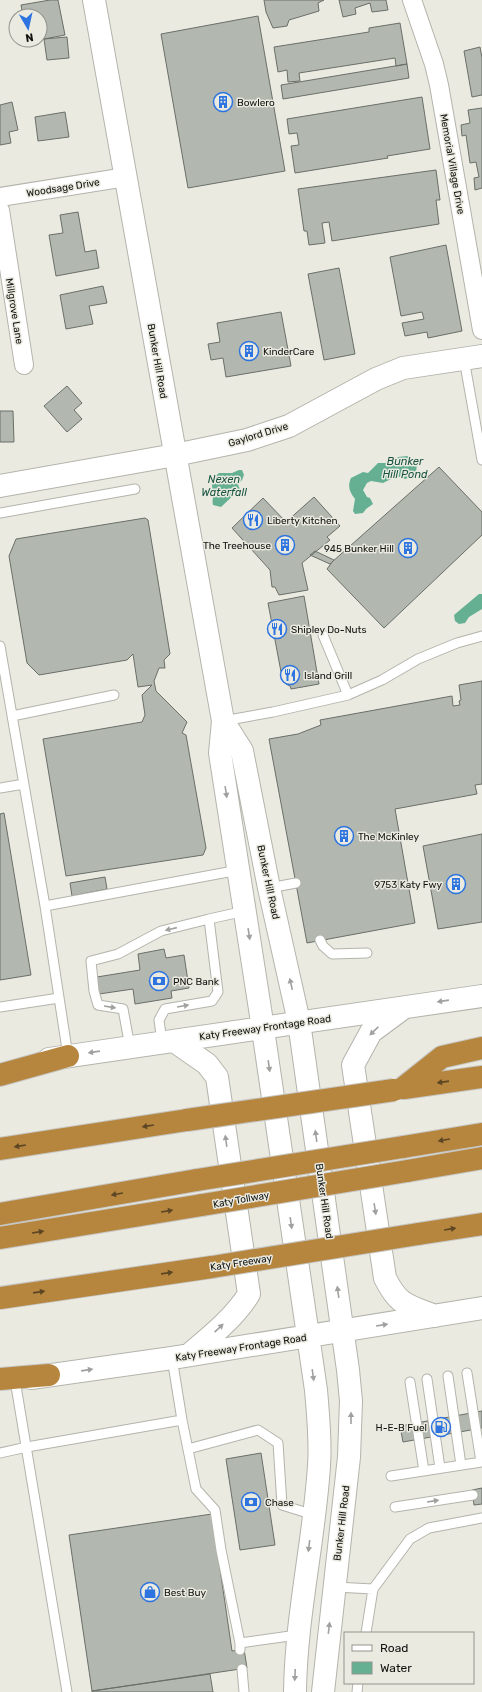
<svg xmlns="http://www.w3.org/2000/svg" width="482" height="1692" font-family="Rubik,sans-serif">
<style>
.water{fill:#65b092}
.building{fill:#b2b7b0;stroke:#6a6f68}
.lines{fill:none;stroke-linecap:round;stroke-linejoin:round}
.lane-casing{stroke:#b4b4ac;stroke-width:11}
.street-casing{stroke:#b4b4ac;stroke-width:20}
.secondary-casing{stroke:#b4b4ac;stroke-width:24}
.highway-casing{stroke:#c6c6c5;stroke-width:24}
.lane{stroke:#fff;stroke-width:9}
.street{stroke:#fff;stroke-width:18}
.secondary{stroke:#fff;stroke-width:22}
.highway{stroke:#b7863e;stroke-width:22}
.highway-bridge-casing{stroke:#c6c6c5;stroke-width:24;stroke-linecap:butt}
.highway-bridge{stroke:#b7863e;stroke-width:22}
.oneway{fill:#a0a09f}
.oneway2{fill:#5c4624}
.labels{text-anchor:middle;stroke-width:3;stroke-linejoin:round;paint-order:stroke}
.poi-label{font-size:10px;fill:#11110e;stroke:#eaeae1;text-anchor:start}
.street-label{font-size:10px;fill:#11110e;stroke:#eaeae1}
.water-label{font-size:11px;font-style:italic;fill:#17533f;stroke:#eaeae1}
</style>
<rect width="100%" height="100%" fill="#eaeae1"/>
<path class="water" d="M407 456C417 459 419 467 414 476L405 479 397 476 383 483 371 481 367 483 363 490 367 497 370 498 373 504 366 509 363 513 355 514 353 511 355 499C350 492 347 487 351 478L363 472 368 473 378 463H392L398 457Z
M239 470H242L244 475 242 480 238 485 240 489 221 507 213 505C212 501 213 499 213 496 213 483 208 483 219 473H232Z
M479 594H482V609L469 617 465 623 459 624 455 621 454 615Z"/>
<path class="building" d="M50 0H58L65 35 44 39 40 16H23L21 5Z
M264 0H324L318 3 319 11 289 20 287 26 273 28 266 12Z
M339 0H386L388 10 372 12 370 3 355 8 356 14 343 17Z
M258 16 285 171 188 188 161 34Z
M400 23 407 64 396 66 395 58 299 73 300 81 288 82 287 70 278 72 274 47 369 32V28Z
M67 37 69 58 47 60 44 39Z
M480 47 482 58V95L472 97 464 51Z
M407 64 409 78 283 99 281 85Z
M422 97 430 149 387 156 388 158 295 173 291 146 299 145 297 133 289 134 287 119Z
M12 102 18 130 9 132 11 143 0 145V105Z
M482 108V188L475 190 474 178 479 177 476 162 470 163 466 135 462 136 461 125 470 123 468 110Z
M65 112 69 137 38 141 35 117Z
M436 170 440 200H436L439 224 332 241 329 222 322 223 325 243 309 245 307 231H304L298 189Z
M78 212 85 252 96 250 99 268 56 276 49 235 63 233 60 215Z
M446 245 462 331 428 338 427 332 405 336 402 323 424 319 422 312 401 316 390 257Z
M339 268 355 354 324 360 308 274Z
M103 286 107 303 89 306 93 324 66 329 60 295Z
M281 312 291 366 226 377 223 358 211 360 208 344 220 342 217 323Z
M67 386 82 403 74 410 82 419 67 432 44 406Z
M0 411H13L14 442H0Z
M439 467 482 512V535L384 628 327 569 332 562Z
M314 497 340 526 327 537 330 540 302 563 308 590 279 595 275 587H272L270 570 232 528 263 498 286 522Z
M145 518 148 520 170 654 164 660 165 668H159L154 681 156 691 187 722 182 733 186 735 206 848 203 855 66 876 43 739 142 722 145 715 142 695 152 685 138 687 133 654 127 660 39 675 27 663 9 556 16 539Z
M315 551 334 560 330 564 310 555Z
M304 596 319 684 291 689 290 686 286 684 282 677 268 603Z
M482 681V784L475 785 477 794 395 809 415 923 307 943 269 739 298 734 321 725 320 720 452 696 453 706 460 705 459 701 461 700 459 685Z
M4 813 31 975 0 980V814Z
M482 834V922L438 929 423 846Z
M105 877 107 889 72 896 70 883Z
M164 949 166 958 184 955 189 988 171 991 172 998 135 1004 133 989 99 994 97 977 140 970 138 954Z
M482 1411V1428L403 1442 400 1426Z
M261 1453 275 1545 240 1550 226 1459Z
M482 1488V1504L474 1505 472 1490Z
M212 1514 232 1651 244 1649 247 1668 92 1691 69 1535Z
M210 1674 213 1692H92V1691Z"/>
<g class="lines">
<g class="lane-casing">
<path id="lane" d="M464 359 482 460
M0 513 135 489
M323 635 348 695
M0 646 45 906 239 870
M12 716 114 695
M223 721 273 712 348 695 382 680 418 659 457 643 482 636
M0 788 24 784
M269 888 296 883
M45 906 68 1056
M320 940 323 946 332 954 367 953
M0 1007 59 998
M162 1042 159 1020 165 1009 212 1001 218 992 209 919 245 911
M130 1047 123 1009 98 1005 94 991 91 961 118 954 161 931 209 919
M467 1373 481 1462
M448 1376 461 1465
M427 1379 440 1468
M15 1380 67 1692
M410 1382 424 1471
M182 1420 196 1489 215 1510 221 1550 240 1643V1650
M188 1449 258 1430 278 1443 282 1505 314 1515
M0 1453 27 1447 182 1420 172 1358
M391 1476 482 1462
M395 1507 473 1495
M335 1587 373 1589 410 1539 429 1528 482 1518
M366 1633 373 1589
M240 1643 297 1635
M242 1669 244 1692
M357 1692 358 1683"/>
</g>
<g class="street-casing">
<path id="street" d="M412 0 434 64 439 85 482 330
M0 197 126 177
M0 210 24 365"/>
</g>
<g class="secondary-casing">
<path id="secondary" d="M94 0 223 721 220 753 260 1009 316 1390C318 1415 321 1441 319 1466 314 1542 296 1616 295 1692
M0 486 175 455 247 440 289 426 376 379 403 368 482 356
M223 721 242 751 269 888 299 1022 348 1370 351 1401 349 1457 323 1692
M402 1009 371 1032 353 1065 385 1278C399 1306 407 1305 435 1316
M174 1041 207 1064 217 1077 249 1294C234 1318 211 1336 190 1354
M49 1059 482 996
M31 1378 172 1358 482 1308"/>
</g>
<g class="highway-casing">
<path id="highway" d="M0 1075 68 1056
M403 1088 442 1057 482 1048
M404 1088 482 1077
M403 1147 482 1134
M0 1149 187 1120
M407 1171 482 1158
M0 1214 197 1180
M418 1234 482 1224
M0 1238 202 1205
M0 1298 212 1267
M0 1379 49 1375"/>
</g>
<use href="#lane" class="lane"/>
<use href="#street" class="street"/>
<use href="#secondary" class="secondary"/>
<use href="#highway" class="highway"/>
<g class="highway-bridge-casing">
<path id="highway-bridge" d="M187 1120 394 1090
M197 1180 403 1147
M202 1205 407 1171
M212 1267 418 1234"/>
</g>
<use href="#highway-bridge" class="highway-bridge"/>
</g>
<defs><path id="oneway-solid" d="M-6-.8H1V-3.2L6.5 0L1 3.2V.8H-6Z"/></defs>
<g class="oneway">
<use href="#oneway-solid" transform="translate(226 792) rotate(81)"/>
<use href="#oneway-solid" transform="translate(171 929) rotate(167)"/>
<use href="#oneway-solid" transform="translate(249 934) rotate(81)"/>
<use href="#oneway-solid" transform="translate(291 984) rotate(-103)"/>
<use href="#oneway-solid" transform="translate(443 1001) rotate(172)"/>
<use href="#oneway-solid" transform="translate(183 1006) rotate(-10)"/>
<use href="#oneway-solid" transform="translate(110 1007) rotate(9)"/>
<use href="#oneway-solid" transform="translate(374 1031) rotate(136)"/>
<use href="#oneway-solid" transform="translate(94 1052) rotate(172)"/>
<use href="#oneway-solid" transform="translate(269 1066) rotate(82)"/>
<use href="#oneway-solid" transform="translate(316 1136) rotate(-98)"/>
<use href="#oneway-solid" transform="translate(226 1141) rotate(-98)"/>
<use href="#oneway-solid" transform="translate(375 1209) rotate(81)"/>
<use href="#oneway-solid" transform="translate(291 1223) rotate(82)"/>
<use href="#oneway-solid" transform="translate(338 1292) rotate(-98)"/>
<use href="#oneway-solid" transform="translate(382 1325) rotate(-9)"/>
<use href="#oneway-solid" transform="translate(219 1328) rotate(-43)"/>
<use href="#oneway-solid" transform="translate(87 1370) rotate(-8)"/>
<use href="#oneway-solid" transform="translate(313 1375) rotate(82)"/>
<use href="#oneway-solid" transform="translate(351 1418) rotate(-90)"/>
<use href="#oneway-solid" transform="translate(433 1501) rotate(-9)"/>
<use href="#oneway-solid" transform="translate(309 1546) rotate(97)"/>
<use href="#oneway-solid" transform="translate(329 1628) rotate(-83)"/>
<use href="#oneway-solid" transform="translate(295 1675) rotate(92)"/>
</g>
<g class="oneway2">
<use href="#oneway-solid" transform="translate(443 1082) rotate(172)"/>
<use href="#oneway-solid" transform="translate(148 1126) rotate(171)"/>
<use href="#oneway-solid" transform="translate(444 1140) rotate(170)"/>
<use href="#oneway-solid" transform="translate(20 1146) rotate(171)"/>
<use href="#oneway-solid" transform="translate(117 1194) rotate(170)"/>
<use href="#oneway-solid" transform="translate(167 1211) rotate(-9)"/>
<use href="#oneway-solid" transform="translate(450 1229) rotate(-9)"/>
<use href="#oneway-solid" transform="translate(38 1232) rotate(-9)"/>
<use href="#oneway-solid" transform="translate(167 1273) rotate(-8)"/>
<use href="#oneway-solid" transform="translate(39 1292) rotate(-8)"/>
</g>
<defs>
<g id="building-ring" transform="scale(1)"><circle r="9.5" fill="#eaeae1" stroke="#2d74e1" stroke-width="1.5"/><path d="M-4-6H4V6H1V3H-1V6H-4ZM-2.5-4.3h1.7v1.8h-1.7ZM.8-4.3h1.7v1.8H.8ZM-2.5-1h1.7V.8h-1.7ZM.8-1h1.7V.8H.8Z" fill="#2d74e1"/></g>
<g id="restaurant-ring" transform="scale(1)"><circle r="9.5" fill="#eaeae1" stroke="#2d74e1" stroke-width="1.5"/><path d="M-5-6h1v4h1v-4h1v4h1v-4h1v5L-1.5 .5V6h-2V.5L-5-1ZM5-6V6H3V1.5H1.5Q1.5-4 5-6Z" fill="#2d74e1"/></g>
<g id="bank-ring" transform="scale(1)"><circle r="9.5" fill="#eaeae1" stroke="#2d74e1" stroke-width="1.5"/><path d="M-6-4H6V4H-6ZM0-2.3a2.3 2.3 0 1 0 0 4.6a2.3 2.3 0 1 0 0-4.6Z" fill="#2d74e1"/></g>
<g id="fuel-ring" transform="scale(1)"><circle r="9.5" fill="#eaeae1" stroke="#2d74e1" stroke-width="1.5"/><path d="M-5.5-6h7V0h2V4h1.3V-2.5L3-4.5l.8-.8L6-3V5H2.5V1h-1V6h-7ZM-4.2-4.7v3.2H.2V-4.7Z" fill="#2d74e1"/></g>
<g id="shop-ring" transform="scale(1)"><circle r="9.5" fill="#eaeae1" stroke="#2d74e1" stroke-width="1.5"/><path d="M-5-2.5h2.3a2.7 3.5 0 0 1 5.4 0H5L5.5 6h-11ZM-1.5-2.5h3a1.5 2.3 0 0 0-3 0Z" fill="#2d74e1"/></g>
</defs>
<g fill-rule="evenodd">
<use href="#building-ring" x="223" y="102"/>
<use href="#building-ring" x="249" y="351"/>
<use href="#restaurant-ring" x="253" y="520"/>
<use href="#building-ring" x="285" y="545"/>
<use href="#building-ring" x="408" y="548"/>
<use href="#restaurant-ring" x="277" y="629"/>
<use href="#restaurant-ring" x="290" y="675"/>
<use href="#building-ring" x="344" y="836"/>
<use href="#building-ring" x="456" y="884"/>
<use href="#bank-ring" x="159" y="981"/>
<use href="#fuel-ring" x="441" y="1427"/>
<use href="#bank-ring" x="251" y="1502"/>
<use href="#shop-ring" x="150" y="1592"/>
</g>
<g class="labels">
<g class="poi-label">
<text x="237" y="106">Bowlero</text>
<text x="263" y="355">KinderCare</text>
<text x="267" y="524">Liberty Kitchen</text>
<text x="271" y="549" text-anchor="end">The Treehouse</text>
<text x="394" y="552" text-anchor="end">945 Bunker Hill</text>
<text x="291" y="633">Shipley Do-Nuts</text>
<text x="304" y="679">Island Grill</text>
<text x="358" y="840">The McKinley</text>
<text x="442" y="888" text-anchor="end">9753 Katy Fwy</text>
<text x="173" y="985">PNC Bank</text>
<text x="427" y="1431" text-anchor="end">H-E-B Fuel</text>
<text x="265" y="1506">Chase</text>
<text x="164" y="1596">Best Buy</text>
</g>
<g class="street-label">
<text transform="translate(453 164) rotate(80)" y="4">Memorial Village Drive</text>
<text transform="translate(63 187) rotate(-9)" y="4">Woodsage Drive</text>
<text transform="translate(15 311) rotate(81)" y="4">Millgrove Lane</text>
<text transform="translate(158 361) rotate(80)" y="4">Bunker Hill Road</text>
<text transform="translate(258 434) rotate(-17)" y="4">Gaylord Drive</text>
<text transform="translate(269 882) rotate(78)" y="4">Bunker Hill Road</text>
<text transform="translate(265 1027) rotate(-8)" y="4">Katy Freeway Frontage Road</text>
<text transform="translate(241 1199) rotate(-10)" y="4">Katy Tollway</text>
<text transform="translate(325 1201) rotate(82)" y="4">Bunker Hill Road</text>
<text transform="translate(241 1262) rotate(-9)" y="4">Katy Freeway</text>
<text transform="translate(241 1347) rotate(-9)" y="4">Katy Freeway Frontage Road</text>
<text transform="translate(341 1523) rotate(-83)" y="4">Bunker Hill Road</text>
</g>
<g class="water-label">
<text x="405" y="465">Bunker<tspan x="405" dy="13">Hill Pond</tspan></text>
<text x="224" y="483">Nexen<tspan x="224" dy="13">Waterfall</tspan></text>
</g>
</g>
<rect x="344" y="1632" width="130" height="52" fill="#eaeae1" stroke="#93938d"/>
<rect x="352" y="1645" width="20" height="6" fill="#ffffff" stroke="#93938d"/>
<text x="380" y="1652" font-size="12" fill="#11110e">Road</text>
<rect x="352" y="1662" width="20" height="12" fill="#65b092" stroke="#93938d"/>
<text x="380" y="1672" font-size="12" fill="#11110e">Water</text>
<g transform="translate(28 28) rotate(171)"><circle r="19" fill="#eaeae1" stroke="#93938d"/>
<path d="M0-3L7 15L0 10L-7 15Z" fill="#2d74e1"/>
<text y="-6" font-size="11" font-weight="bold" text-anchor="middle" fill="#11110e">N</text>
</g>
</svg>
